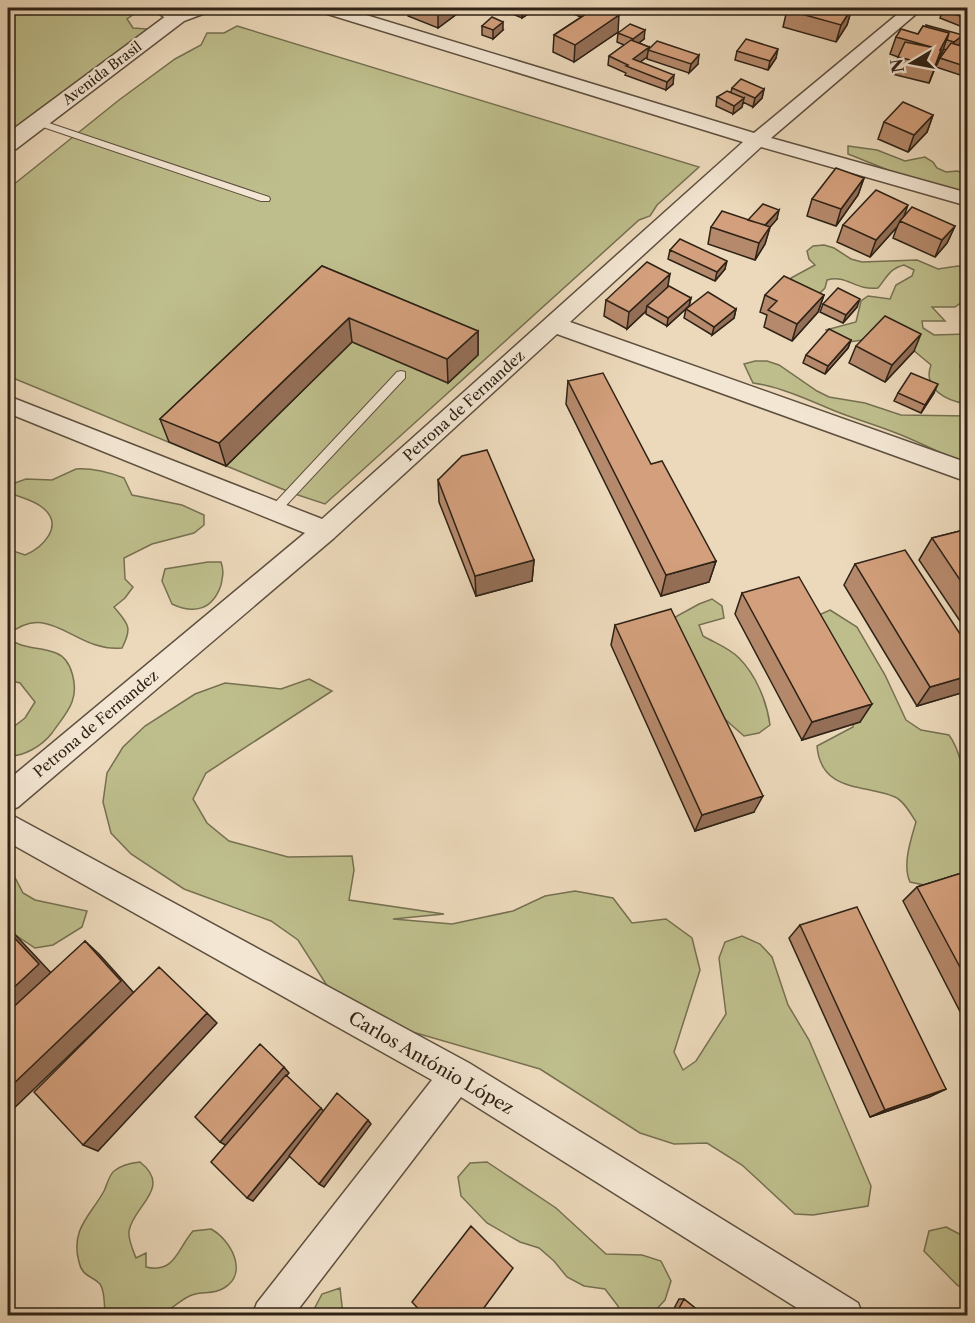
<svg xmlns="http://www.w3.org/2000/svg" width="975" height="1323" font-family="'Libre Caslon Text',serif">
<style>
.green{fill:#bebe8c;stroke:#767051;stroke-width:1.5}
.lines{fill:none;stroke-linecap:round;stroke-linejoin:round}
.service-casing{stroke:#5e503f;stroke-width:2}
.minor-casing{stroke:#5e503f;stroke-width:3}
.tertiary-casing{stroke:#5e503f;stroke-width:3}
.service{fill:#f3e6d3;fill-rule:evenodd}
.minor{fill:#f3e6d3;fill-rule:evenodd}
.tertiary{fill:#f3e6d3;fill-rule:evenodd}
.wall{fill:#b5896b;stroke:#2e2216;stroke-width:1.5}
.shaded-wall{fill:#946f57;stroke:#2e2216;stroke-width:1.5}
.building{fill:#d39f7c;stroke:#2e2216;stroke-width:1.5}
.labels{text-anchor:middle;stroke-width:4.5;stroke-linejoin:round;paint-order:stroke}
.far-street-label{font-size:14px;fill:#2e2216;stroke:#f3e6d3}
.street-label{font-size:15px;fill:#2e2216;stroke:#f3e6d3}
.near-street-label{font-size:18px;fill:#2e2216;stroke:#f3e6d3}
</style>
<rect width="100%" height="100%" fill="#ecd9bb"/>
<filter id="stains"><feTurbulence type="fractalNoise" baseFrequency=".00333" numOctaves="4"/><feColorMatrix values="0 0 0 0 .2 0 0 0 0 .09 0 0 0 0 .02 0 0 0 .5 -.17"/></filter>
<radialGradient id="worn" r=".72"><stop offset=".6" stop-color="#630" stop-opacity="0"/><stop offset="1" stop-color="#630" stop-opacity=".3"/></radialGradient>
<path class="green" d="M32 8H125L137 12 127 19 133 28 148 29 8 134V18Z
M237 26 699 167 657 205 650 216 639 220 325 504 292 493 8 376V189L119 100 175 59 201 45 207 33H224Z
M848 146 877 150 905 161 925 157 933 162 937 168 946 172 957 171 967 174V197L888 170 848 154Z
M824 245 834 248 851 259 862 262 917 260 938 269 958 266 967 268V301L962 302 955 307H932L945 321H922L923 328 934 335 967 334V361L961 360 960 368 967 370V404C947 401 922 389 931 365L913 350 863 340 841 343 831 337 826 330 856 322 861 301 868 296 890 299 896 285 912 276 914 270 904 265C889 269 888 276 878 288 855 291 847 274 827 280L825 288 819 294 790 285 791 278 815 265 809 259 807 251 813 246Z
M755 361H767L779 365 817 391 829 397 865 403 901 415 967 416V463C942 455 920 442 896 433 876 425 855 419 835 411 809 400 781 387 753 383L744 364Z
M76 469C93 468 108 472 124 478L132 495 182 505 204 515V525L194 533 152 544 124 558 125 579 133 587 125 598 114 607C128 624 133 627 122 648 75 653 50 599 8 635V538L13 551 25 555C42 548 65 526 43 508 35 501 23 498 12 494V484L26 479 52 480Z
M208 562H221C224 571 223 575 221 585 213 609 195 615 172 604L162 581 165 569Z
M712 599 722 606 724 618 699 625 703 636C715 643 729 648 739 658 756 675 767 702 770 725L759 733 744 736 719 714 668 621 699 604Z
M830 610 857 627 885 675 906 720 921 730 949 735C974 769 967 851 967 894L910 882C902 865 911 839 916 822 911 814 904 801 895 797 865 784 821 793 817 746L853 727 854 703 819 615Z
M8 637C21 650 39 646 56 653 72 659 78 686 72 702 68 713 58 724 52 733 42 746 23 757 8 756V731L25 718 35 702 20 683 8 680Z
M309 679 332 691 206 773 193 799 207 823 229 841 288 857 352 856 354 870 349 900 444 914 393 919 452 924 513 911 545 896 575 891 613 898 632 923 666 919 692 938 700 970 674 1052 683 1070 696 1061 726 1014 719 958 725 942 742 936 760 944 772 957 788 1005 809 1040 871 1186 868 1206 813 1215 795 1214 742 1165 707 1143 674 1144 640 1133 540 1069 361 1017 333 995 298 940 271 921 184 889 131 854 111 833 103 802 107 773 123 747 145 726 195 694 225 683 281 689Z
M8 864 23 893 35 900 87 911 82 927 53 945 35 948 8 930Z
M140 1162C173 1188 133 1206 129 1231 128 1240 133 1250 136 1258L146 1253V1267C175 1274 177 1249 193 1231L211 1229C231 1240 249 1273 224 1288 213 1295 203 1291 192 1295 178 1300 171 1313 155 1314L148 1308 138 1309 127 1315H106C103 1306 106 1293 100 1284 93 1276 82 1277 79 1262 70 1229 91 1215 104 1191 107 1185 109 1175 114 1171 121 1165 131 1163 140 1162Z
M487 1162 556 1208 606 1254 642 1255 661 1261 671 1281 665 1300 651 1315H620L618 1306 605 1289 584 1286 567 1277 554 1261 539 1248 520 1242 487 1223 461 1196 458 1177 470 1163Z
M946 1227 967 1238V1291L957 1285 924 1251 929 1231Z
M340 1288 343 1315H311L322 1294Z"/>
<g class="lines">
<g class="service-casing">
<path id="service" d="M37 119 269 197 270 199 269 201H261L34 124V120Z
M401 371 405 372V378L278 514H270L268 511 270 508 397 372Z"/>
</g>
<g class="minor-casing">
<path id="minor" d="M8 8H26L23 12 8 16Z
M155 8H174L186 17 183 21C173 23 160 17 155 8Z
M319 8H343L754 133 905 8H923L771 138 968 193V206L761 147 570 322 968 463V482L557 334 334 538 18 807 8 811V780L305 533 8 413V396L322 519 743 142 321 12Z
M8 813 469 1063 858 1303 863 1316H810L461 1097 293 1316H252L257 1303 432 1080 8 842Z"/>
</g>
<g class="tertiary-casing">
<path id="tertiary" d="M183 8H211L208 12 184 21 16 149 8 151V133L170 13Z"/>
</g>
<use href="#service" class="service"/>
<use href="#minor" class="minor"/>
<use href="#tertiary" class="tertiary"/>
</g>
<path class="wall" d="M407 8H466L460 11H458V13L438 28 408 16Z
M504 8H537L522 18 510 13V10Z
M570 8H614L609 11 618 32 574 62 553 52 554 35 581 17 569 12Z
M852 8 847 25 836 42 783 27 787 10Z
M968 8V26L965 28 940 18 943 10Z
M482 26 503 30 493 39 482 35Z
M923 26 960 44 958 45 968 66 960 75 936 67 940 58 946 50 944 49 939 58 929 83 892 74 898 57 890 54 896 37 918 34Z
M618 33 644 39 639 43 649 47V49L698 64 689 73 647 59V57L640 62 673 84 666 90 625 75 626 73 608 65 609 56 624 45 617 42Z
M737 51 776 58 768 70 735 60Z
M732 88 764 89 762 98 753 107 743 102 742 107 733 114 716 106 717 97 731 92Z
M933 115 927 132 908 152 878 139 884 122Z
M864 178 858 195 836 226 807 216 812 199Z
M904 216 955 226 947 243 935 257 893 238 897 227 870 257 837 242 843 225Z
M777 219 770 227 765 244 755 260 708 244 711 227 748 220Z
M670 250 725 269 715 281 668 259Z
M322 266 478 331V355L448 383 352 342 226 466 169 442 160 419Z
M668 288 691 298 689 306 667 326 646 314V311L627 329 604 316 606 300Z
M765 295H824L818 312 792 341 764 327 767 315 760 312Z
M823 304 857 307 843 323 820 312Z
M686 309H736L734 318 712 335 684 318Z
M851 340 848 348 825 374 803 363 806 355Z
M856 346 914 351 885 382 849 363Z
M568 381 651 464 716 561 709 582 661 596 566 404Z
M898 393H934L921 413 894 401Z
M438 480 534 560 532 581 476 596 439 502Z
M968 529V633L919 560 932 538Z
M855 564 968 646V691L917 706 844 585Z
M742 593 860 722 802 740 735 614Z
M615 625 754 812 695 831 611 645Z
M968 871V1027L903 901 917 887Z
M800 925 946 1089 929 1097 870 1117 789 938Z
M679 1299H684L705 1316H670Z"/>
<path class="shaded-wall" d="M442 8H458V13L438 28V11Z
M460 8H466L460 11Z
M525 8H537L522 18V9Z
M593 8H614L592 22Z
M852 8 847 25 836 42 841 25Z
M619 15 618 32 574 62 575 45Z
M503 22V30L493 39V30Z
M645 30 644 39 632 48 633 39Z
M949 33 943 50 939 58 929 83 937 62 933 67 940 50Z
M963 35 960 44 951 51 954 42Z
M649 47 647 57 632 68 633 59Z
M778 49 776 58 768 70 770 61Z
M699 55 698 64 689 73 691 64Z
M968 62V66L960 75 964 66Z
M674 75 673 84 666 90 667 82Z
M764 89 762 98 753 107 755 98Z
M744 98 742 107 733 114 734 106Z
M933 115 927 132 908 152 914 135Z
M864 178 858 195 836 226 841 209Z
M908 205 902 222 900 221 897 227 870 257 876 240Z
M779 210 777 219 770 227 765 244 755 260 759 243 760 231Z
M955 226 947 243 935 257 942 240Z
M727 261 725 269 715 281 717 272Z
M670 274 667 291 647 306 646 311 627 329 629 312Z
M824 295 818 312 792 341 797 324Z
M691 298 689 306 667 326 668 318Z
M860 299 857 307 843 323 846 315Z
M736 309 734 318 712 335 714 327Z
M349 318 352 342 226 466 219 443Z
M478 331V355L448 383 447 359Z
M921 334 914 351 885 382 892 365Z
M851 340 848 348 825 374 828 366Z
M938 384 934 393 921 413 925 405Z
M534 560 532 581 476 596 475 576Z
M716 561 709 582 661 596 666 575Z
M968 676V691L917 706 930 687Z
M872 704 860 722 802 740 812 722Z
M763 796 754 812 695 831 702 815Z
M8 927 54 976 8 1020Z
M85 941 99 954 134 993 8 1114V1089Z
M207 1013 217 1023 98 1151 83 1145Z
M284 1067 289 1073 227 1146 220 1142Z
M946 1089 929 1097 870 1117 885 1110Z
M321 1108 325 1113 253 1201 247 1198Z
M368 1120 371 1124 324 1187 319 1184Z"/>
<path class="building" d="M429 8H442L438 11Z
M595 8H602L619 15 575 45 554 35Z
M789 8H852L841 25 787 10Z
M945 8H968V19L943 10Z
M492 17 503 22 493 30 482 26Z
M630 24 645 30 633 39 618 33Z
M926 25 963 35 954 42 947 40 949 33 926 27Z
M923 26 949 33 940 50H941L935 66 898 57 905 42 935 48 896 37 901 29 918 34Z
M746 39 778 49 770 61 737 51Z
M631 40 649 47 633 59 674 75 667 82 626 66 628 65 609 56Z
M657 41 699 55 691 64 648 50Z
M951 43 968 48V62L964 66 940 58Z
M741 79 764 89 755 98 732 88Z
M727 91 744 98 734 106 717 97Z
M903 102 933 115 914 135 884 122Z
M836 168 864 178 841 209 812 199Z
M876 190 908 205 876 240 843 225Z
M763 204 779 210 765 225 748 220Z
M912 207 955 226 942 240 900 221Z
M722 211 770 227 759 243 711 227Z
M680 239 727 261 717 272 670 250Z
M647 262 670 274 629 312 606 300Z
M322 266 478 331 447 359 349 318 219 443 160 419Z
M784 276 824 295 797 324 768 310 777 301 765 295Z
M669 286 691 298 668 318 647 306Z
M838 288 860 299 846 315 823 304Z
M708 292 736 309 714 327 686 309Z
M885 316 921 334 892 365 856 346Z
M829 329 851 340 828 366 806 355Z
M603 373 651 464 662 461 716 561 666 575 568 381Z
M911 373 938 384 925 405 898 393Z
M487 450 534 560 475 576 438 480 462 456Z
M968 529V592L932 538Z
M905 550 968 646V676L930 687 855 564Z
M799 577 872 704 812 722 742 593Z
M671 609 763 796 702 815 615 625Z
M968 871V982L917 887Z
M857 907 946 1089 885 1110 800 925Z
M8 931 39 964 8 993Z
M85 941 121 981 8 1089V1012Z
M159 967 207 1013 83 1145 34 1092Z
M260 1044 284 1067 220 1142 195 1117Z
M286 1075 321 1108 247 1198 211 1162Z
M337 1093 368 1120 319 1184 289 1156Z
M471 1226 513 1268 478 1316H425L412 1302Z
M684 1299 705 1316H675Z"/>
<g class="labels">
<g class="far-street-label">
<text transform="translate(102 73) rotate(-37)" y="5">Avenida Brasil</text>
</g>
<g class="street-label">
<text transform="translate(464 406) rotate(-42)" y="5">Petrona de Fernandez</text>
<text transform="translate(96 724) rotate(-40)" y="5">Petrona de Fernandez</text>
</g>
<g class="near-street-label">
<text transform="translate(431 1063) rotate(30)" y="6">Carlos António López</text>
</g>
</g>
<rect width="975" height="1323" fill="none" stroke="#ecd9bb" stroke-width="30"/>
<rect x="9" y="9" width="957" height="1305" fill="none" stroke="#2e2216" stroke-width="3"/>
<rect x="15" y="15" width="945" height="1293" fill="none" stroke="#2e2216" stroke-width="1.5"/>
<g transform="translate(912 63) rotate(260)" stroke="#f3e6d3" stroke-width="4.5" paint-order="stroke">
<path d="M0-4.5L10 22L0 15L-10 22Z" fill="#2e2216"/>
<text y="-9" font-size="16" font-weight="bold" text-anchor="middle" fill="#2e2216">N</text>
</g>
<rect width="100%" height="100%" filter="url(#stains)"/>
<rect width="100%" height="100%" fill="url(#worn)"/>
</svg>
